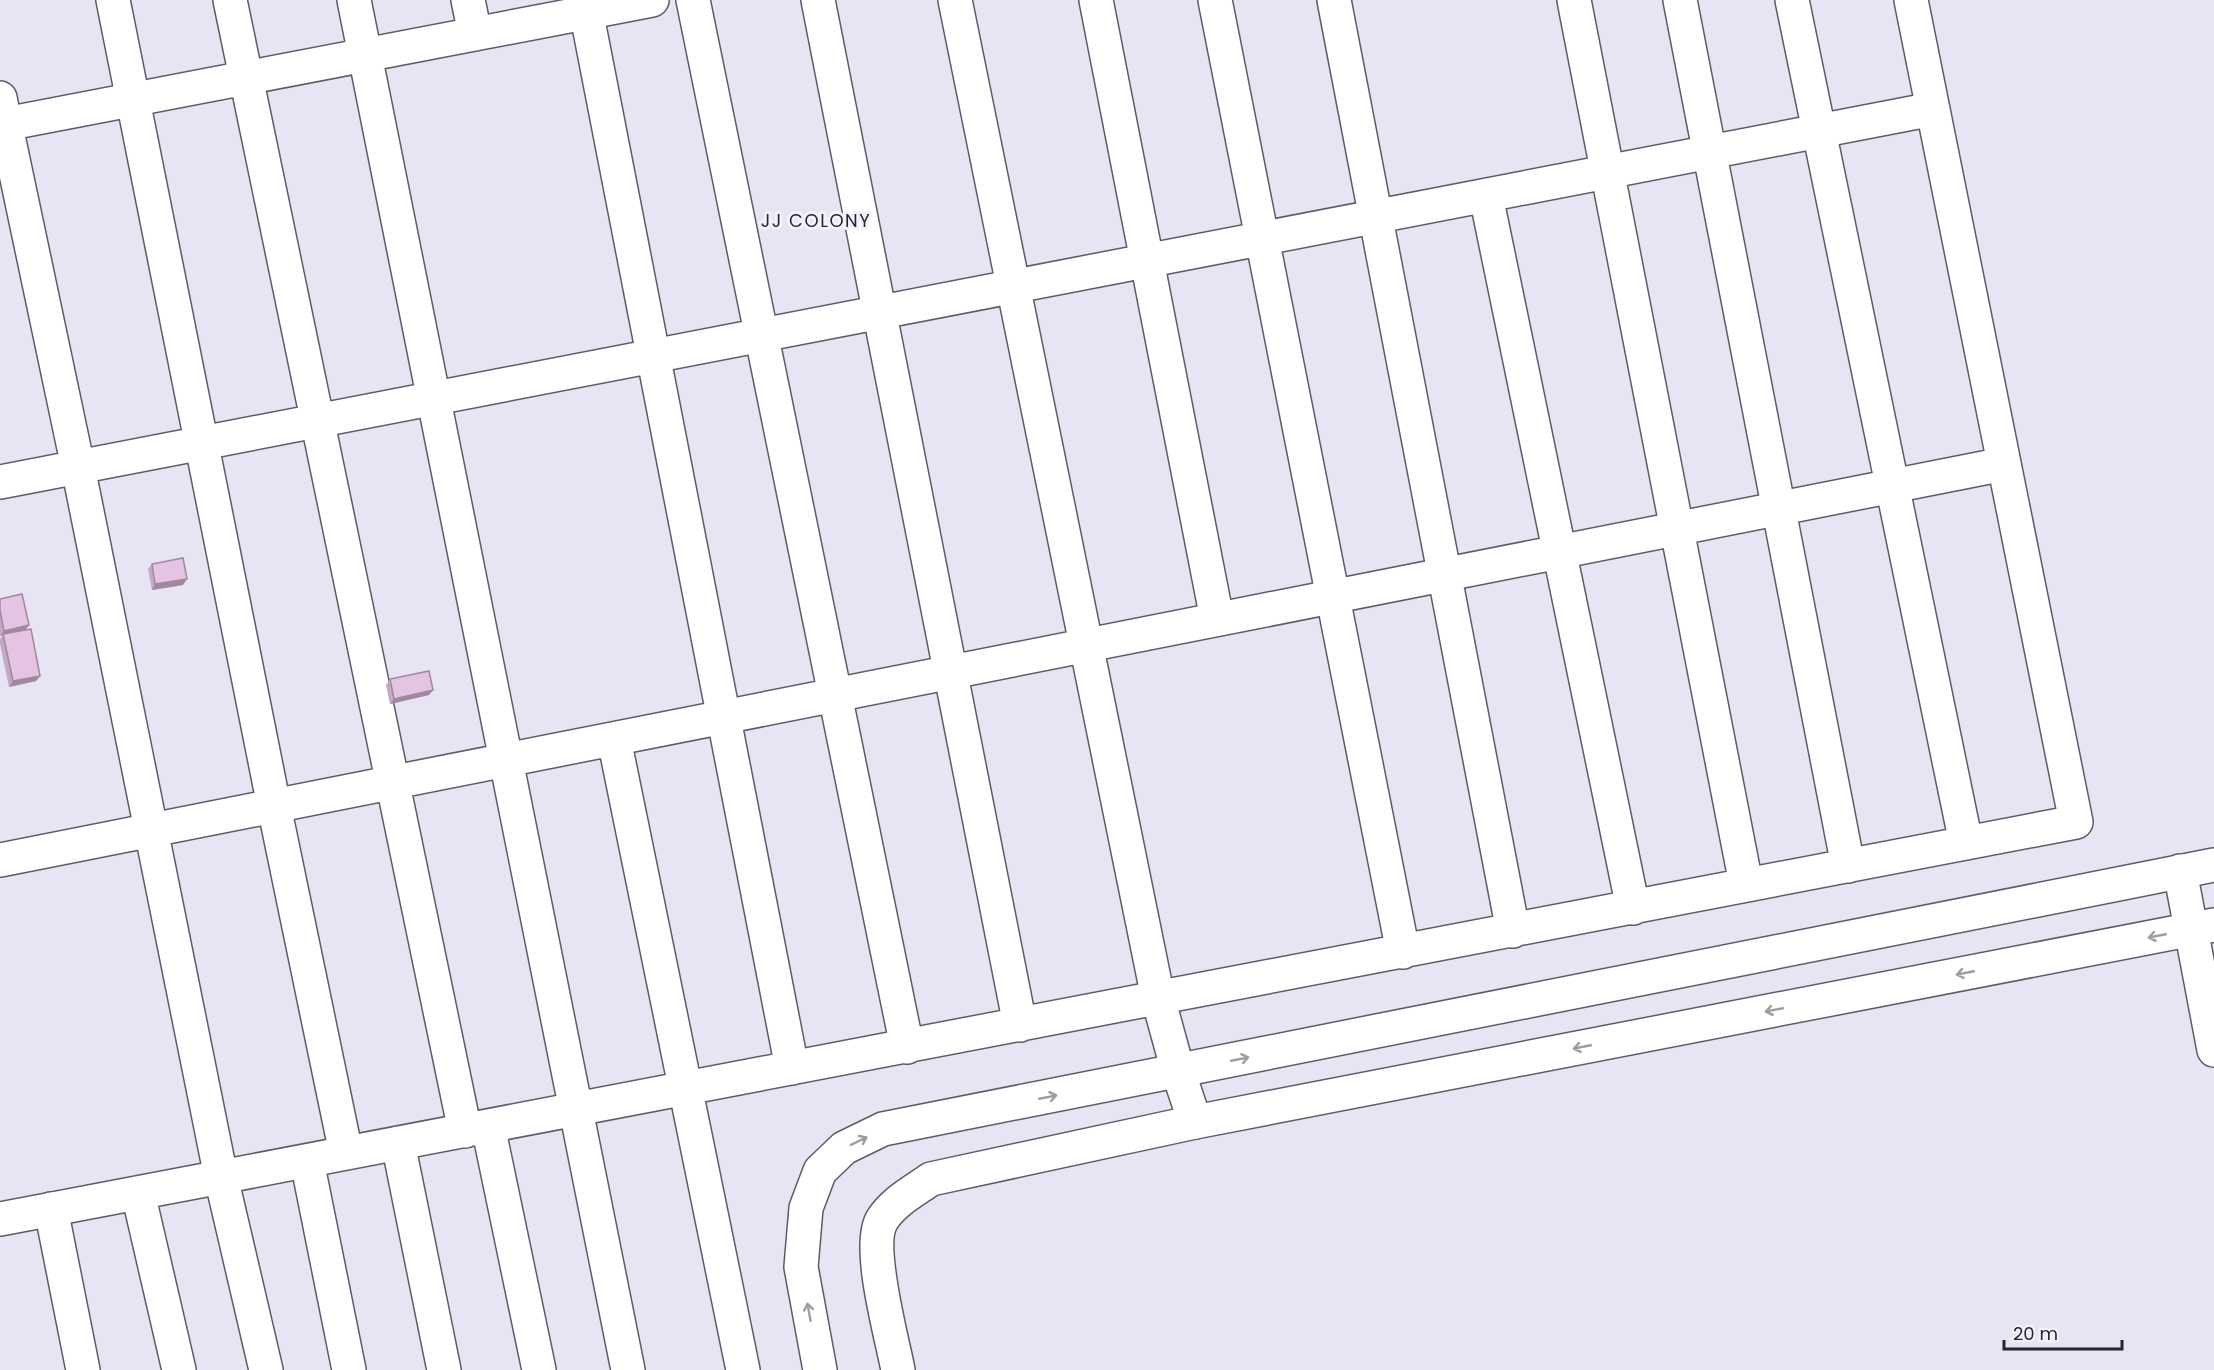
<svg xmlns="http://www.w3.org/2000/svg" width="2214" height="1370" font-family="Poppins,sans-serif">
<style>
.lines{fill:none;stroke-linecap:round;stroke-linejoin:round}
.street-casing{stroke:#5e5a68;stroke-width:36}
.secondary-casing{stroke:#5e5a68;stroke-width:36}
.street{stroke:#fff;stroke-width:33}
.secondary{stroke:#fff;stroke-width:33}
.wall{fill:#c5a8c2}
.shaded-wall{fill:#a0889e}
.building{fill:#e5c3e2;stroke:#a0889e;stroke-width:1.5}
.oneway{stroke:#9d9da0}
.labels{text-anchor:middle;stroke-width:6;stroke-linejoin:round;paint-order:stroke}
.neighbourhood-label{font-size:18px;letter-spacing:1.5px;fill:#26252b;stroke:#f4f1fe}
</style>
<rect width="100%" height="100%" fill="#e7e4f4"/>
<g class="lines">
<g class="street-casing">
<path id="street" d="M113 0 274 806 346 1153
M230 0 465 1131
M354 0 628 1370
M468 0 475 34
M584 0 792 1068
M693 0 907 1047
M818 0 1020 1025
M955 0 1158 998 1178 1071 1195 1122
M1096 0 1217 619
M1215 0 1403 952
M1334 0 1513 931
M1574 0 1746 884
M1680 0 1848 866
M1792 0 1966 843
M0 98 78 467 221 1177 2076 822 1911 0
M0 125 652 0
M1486 196 1633 908
M0 482 1933 109
M614 739 743 1370
M0 860 2004 464
M2180 871 2214 1050
M488 1126 539 1370
M398 1143 444 1370
M307 1161 349 1370
M138 1193 179 1370
M51 1209 83 1370
M0 1219 221 1177 266 1370"/>
</g>
<g class="secondary-casing">
<path id="secondary" d="M820 1370 801 1267 806 1208 820 1171 844 1148 883 1129 2214 865
M898 1370C892 1338 866 1246 882 1220 893 1202 914 1191 931 1179L1195 1122 2214 925"/>
</g>
<use href="#street" class="street"/>
<use href="#secondary" class="secondary"/>
</g>
<path class="wall" d="M152 564 183 585 152 590 148 569Z
M0 599 26 630 40 676 36 681 9 687 0 644V639L2 636H0Z
M390 679 429 695 390 704 386 685Z"/>
<path class="shaded-wall" d="M187 579 183 585 152 590 155 584Z
M29 625 25 631 3 634 0 636 4 631Z
M40 676 36 681 9 687 13 681Z
M433 690 429 695 390 704 394 699Z"/>
<path class="building" d="M183 558 187 579 155 584 152 564Z
M22 594 29 625 4 631 0 610V599Z
M31 629 40 676 13 681 3 634Z
M429 671 433 690 394 699 390 679Z"/>
<defs><path id="oneway-shaft" d="M-6 0H5M1.5-3L5.5 0L1.5 3" fill="none" stroke-width="1.6" stroke-linecap="round" stroke-linejoin="round" transform="scale(1.5)"/></defs>
<g class="oneway">
<use href="#oneway-shaft" transform="translate(2157 936) rotate(169)"/>
<use href="#oneway-shaft" transform="translate(1965 973) rotate(169)"/>
<use href="#oneway-shaft" transform="translate(1774 1010) rotate(169)"/>
<use href="#oneway-shaft" transform="translate(1582 1047) rotate(169)"/>
<use href="#oneway-shaft" transform="translate(1240 1059) rotate(-11)"/>
<use href="#oneway-shaft" transform="translate(1048 1097) rotate(-11)"/>
<use href="#oneway-shaft" transform="translate(859 1141) rotate(-26)"/>
<use href="#oneway-shaft" transform="translate(809 1312) rotate(-100)"/>
</g>
<g class="labels">
<g class="neighbourhood-label">
<text x="816" y="227">JJ COLONY</text>
</g>
</g>
<path d="M2004 1340v9h118v-9" fill="none" stroke="#26252b" stroke-width="3"/>
<text x="2013" y="1340" font-size="18" fill="#26252b" stroke="#f4f1fe" stroke-width="4.5" paint-order="stroke">20 m</text>
</svg>
